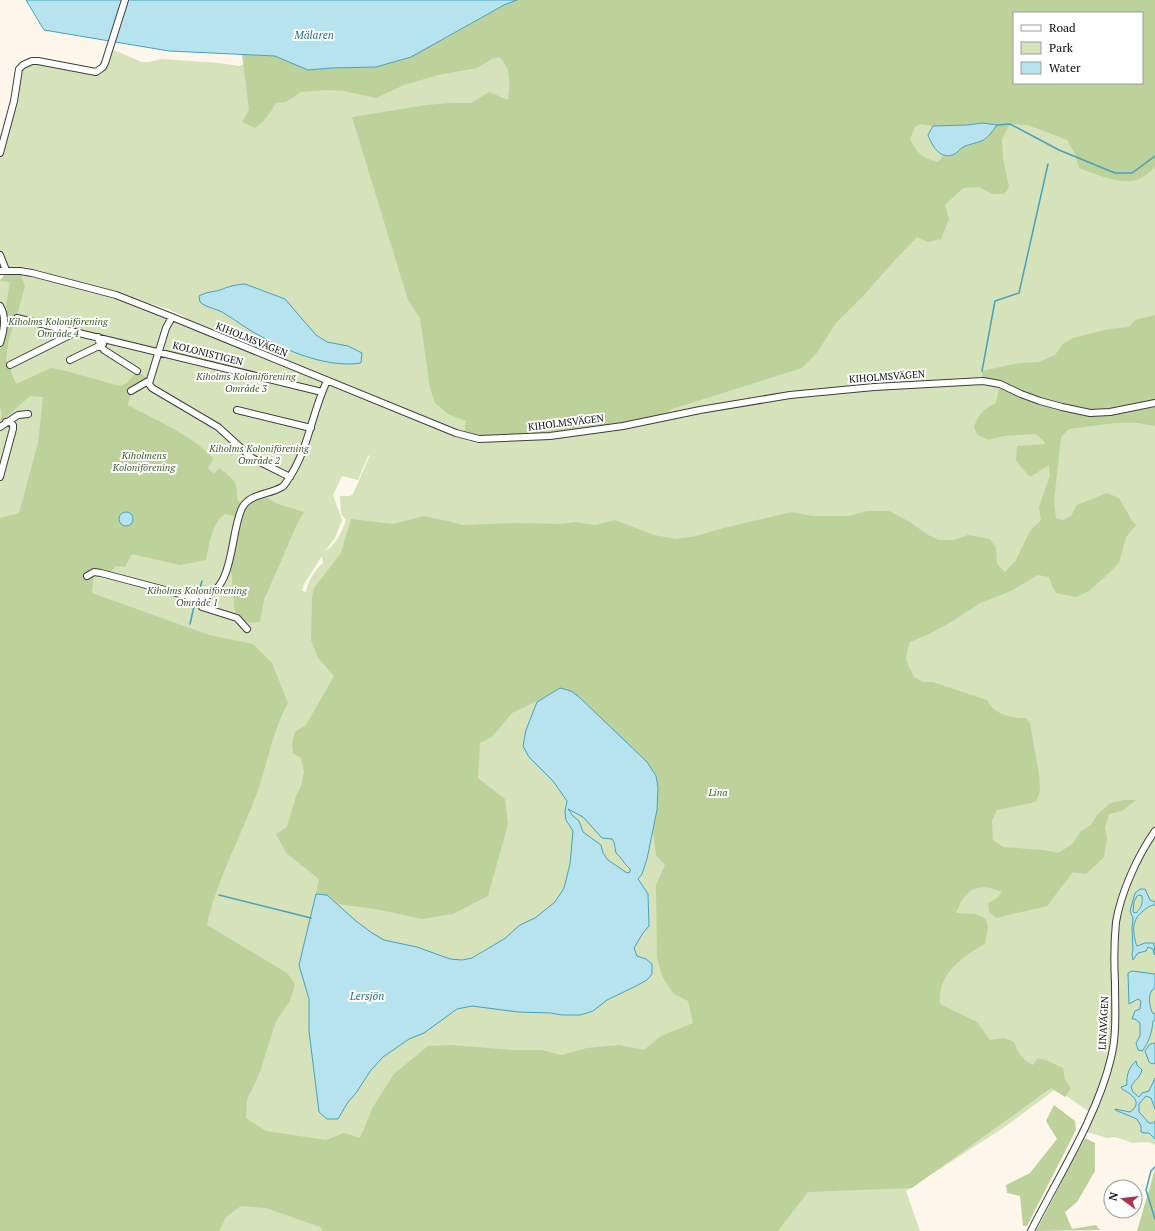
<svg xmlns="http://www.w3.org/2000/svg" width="1155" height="1231" font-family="'PT Serif',serif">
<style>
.green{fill:#d6e2ba;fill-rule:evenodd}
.forest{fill:#bdd19b;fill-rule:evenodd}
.water{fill:#b6e3ee;stroke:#46a2bc;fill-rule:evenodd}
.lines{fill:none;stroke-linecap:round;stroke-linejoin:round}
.stream{stroke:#46a2bc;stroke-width:1.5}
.minor-casing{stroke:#3e3e3e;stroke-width:8}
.minor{stroke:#fff;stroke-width:6}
.labels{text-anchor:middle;stroke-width:4;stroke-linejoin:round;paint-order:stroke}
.park-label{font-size:10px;font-style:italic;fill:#395a24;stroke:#fff}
.street-label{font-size:10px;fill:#0b0b0b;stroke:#fff}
.water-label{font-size:11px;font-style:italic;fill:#24718d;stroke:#fff}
</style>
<rect width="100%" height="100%" fill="#fdf6eb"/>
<path class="green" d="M516 0H1155V1145L1149 1142 1132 1143 1122 1139 1114 1137 1108 1138 1083 1131 1091 1113 1056 1089 1006 1126 906 1191 920 1231H0V279L20 273 115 298 183 323 185 317 168 309 26 267 6 270 0 255V153L19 69 32 61 96 72 101 74 111 49 142 62H149L161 59 219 63 239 66 244 64ZM1014 13H1142V83H1014ZM370 455 353 494 350 496H340L341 514 346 520C342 532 336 545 325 551L335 538 342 520 333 495 342 476 358 480 368 456ZM322 556 323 563C314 571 308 581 306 592L302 591 304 584Z"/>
<path class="forest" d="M517 0H1155V167C1150 172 1143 178 1137 180 1121 185 1095 174 1079 168L1074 152 1067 140 1028 125 1010 124 1002 139 1003 158 1009 187 1004 194H992L979 187 963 188 945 205 949 219 941 239 928 242 917 237 895 260 864 295 836 323 816 354 802 368 672 409 660 418 550 436 479 439 464 435 466 421 448 414 435 403 430 388 420 318 408 300 352 117 427 105 450 103H471L489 92 508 100C510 86 512 68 499 57L492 59 477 68 438 75 404 85 376 98 344 91 326 90 301 92 286 102 276 103C270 113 265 121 255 128L242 122 249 110 242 54 275 56 308 70 331 68 445 39 504 5ZM1014 13H1142V83H1014ZM982 123 987 139 963 147 952 155H944L938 162C922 158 917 153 910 139L915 127 920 124C940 128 962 126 982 123Z
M20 273 25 286 16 319 9 339 6 359 16 384 51 368 66 371 120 386 127 383 137 371 150 380 131 391 128 405C157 421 190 434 213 458L212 462 208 468 214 474 219 468C224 472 231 477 234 481 240 491 232 500 245 507L249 503 263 496 278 504 304 512 298 522 264 600 260 622 249 623 235 614 231 568 237 537 242 518 225 514C212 521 209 546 206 560L180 565 132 554 125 567 116 566 110 572H94L92 593 209 635 253 644 272 663 288 703C273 730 268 761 258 790 242 835 217 878 207 925L287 973 295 984 290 1001 276 1021 260 1072 247 1100 246 1118 266 1131 326 1140 344 1133 360 1138 373 1107 394 1074 428 1046 451 1045 512 1050H541L562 1055 587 1048 619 1045 644 1050 661 1036 693 1023 688 1001 674 994 666 983 661 973 657 957 656 885 665 865 656 855 653 831 658 804V788L656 776 647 762 630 746 560 688 537 701 512 713 492 737 480 743 478 778 505 799 508 824 488 896 453 914 422 919 381 910 339 904 327 895 316 894 319 879 286 853 276 834 287 827 296 796 301 786 304 772 301 758 293 753 292 743 295 732 306 725 334 676 318 658 311 640 312 598 314 588 341 553 351 519 393 524 424 516 452 522 462 525 514 523 561 524 575 522 595 525 615 520 654 535 676 539 696 536 724 528 791 512 812 516H849L867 511H889L910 522 928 535 939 540H954L968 535 990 539 996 548 997 564 1005 572 1016 560 1030 531 1041 520 1039 507 1050 475 1049 465 1030 477 1016 461 1017 446 1045 444 1044 441 1035 434 1004 436 988 440 977 434 974 427C979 413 983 410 996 403L1000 384 983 381 982 371 1019 363 1039 362 1055 355 1063 344 1073 338 1109 329 1129 327 1135 320 1155 315V426L1138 423H1115L1069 429 1061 437 1054 501 1056 518 1063 520 1071 516 1077 505 1107 493 1119 498 1131 519 1136 525 1126 537 1119 563 1107 575 1089 591 1076 597 1056 593 1052 586 1049 577 1038 575 1011 591 980 603 953 621 929 634 910 642 907 651 906 660 914 677 923 682H933L987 700C994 715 1011 718 1026 718L1030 723 1039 775 1040 791 1036 802 997 810 992 821 993 840 1003 847 1044 850 1058 853 1066 848 1072 844 1081 831 1091 825 1097 815 1110 803 1125 800H1136L1122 811 1109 814 1105 828 1107 839 1104 857 1086 874 1073 872 1047 906 996 918 989 912 988 903 997 898 1002 892C977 881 965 889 956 913L976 914 986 919 988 927 985 944C962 957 937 974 940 1004L977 1022 990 1040 1004 1038 1014 1042C1018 1053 1022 1060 1033 1065L1038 1058 1048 1061 1063 1068 1065 1080 1071 1088 1065 1097 1051 1088 912 1188 808 1192 778 1231H321L323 1228 266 1208 241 1206 226 1217 219 1231H0V518L19 513 38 443 43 397 30 396 3 420H0L2 414 0 407V349L8 318 6 305 10 282 0 281 4 275Z
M1054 1105 1075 1121 1076 1130 1027 1226H1023L1020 1196 1007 1193 1006 1185 1030 1173 1057 1139 1046 1121Z
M1085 1138 1095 1143V1171L1077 1202 1065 1212 1072 1229 1096 1225 1100 1230 1036 1231Z
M1155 1169V1231H1137Z"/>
<path class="water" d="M26 0H517L504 5 411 57 376 67 331 68 308 70 275 56 169 51 44 30Z
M982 123 997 125C984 143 984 140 965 146 960 148 957 154 952 155 939 159 932 145 928 135L933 126 967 125Z
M245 284 285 299 316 335 327 342 348 346 362 353 361 363C330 368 291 353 264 338 249 331 236 320 222 312 214 308 207 308 200 302L199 296C206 292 213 292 220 290 230 286 234 285 245 284Z
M119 519a7 7 0 1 1 14 0a7 7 0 1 1-14 0Z
M560 688 571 691 579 697 647 762 656 776 658 788 657 810 647 859 642 874 638 879 648 894 649 926 643 933 634 948 637 956 646 959 652 964V974L647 980 636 986 607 1000 593 1011 580 1015H562L551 1013 518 1012 472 1006 457 1009 424 1033 409 1039 383 1057 371 1070 356 1093 348 1102 338 1119H327L319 1112 309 1031V999L299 965 316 894 327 895 356 921 372 933 384 940 417 947 450 959 462 960 472 958 504 939 520 925 535 918 555 902 564 888 570 864 573 831 566 820 565 811 567 801 553 781 529 757 523 746 526 730 537 702ZM568 809 583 817 602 838 612 839 614 842 616 853C622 858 624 864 630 869V872L627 873 608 860 603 853 601 845 583 832 579 821 573 816Z
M1140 889H1145L1150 900 1155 902V905C1150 905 1147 908 1143 911 1131 921 1133 930 1136 944L1137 946 1145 943H1154L1155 955 1154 954 1153 949 1148 947 1146 951 1138 953 1133 960 1132 954 1133 950 1132 928 1133 918 1130 911 1135 893ZM1140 895 1142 896C1143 904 1141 908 1136 913L1133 912 1134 902 1137 896Z
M1132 971 1155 974V988C1147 991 1149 1007 1153 1014L1155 1013V1020L1153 1021C1152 1032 1149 1043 1142 1051L1138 1050 1136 1043 1140 1036V1023L1135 1019H1132L1135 1011 1140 1009 1141 1001 1138 999 1129 1004 1128 973Z
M1155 1043V1063L1152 1064 1149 1062 1145 1051 1150 1044Z
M1136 1061 1137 1065 1142 1070C1140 1078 1134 1080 1131 1087L1133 1092 1139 1097 1142 1093 1149 1091 1155 1078V1109L1151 1098 1146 1096 1139 1104V1112L1149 1123H1153L1155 1121V1139L1149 1133H1145L1141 1132V1126L1137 1119 1115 1110V1109L1130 1112C1144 1102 1131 1094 1122 1089L1121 1087 1127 1085C1126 1076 1129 1067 1136 1061Z"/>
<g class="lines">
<path class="stream" d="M997 125 1010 124 1059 150 1115 173H1132L1155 156
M982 371 995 301 1019 293 1048 164
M197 597 202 581
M190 624 195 602
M219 895 311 918
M1155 1167 1151 1171 1146 1190 1155 1219"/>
<g class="minor-casing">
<path id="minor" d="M0 153 14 101 19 69 23 65 32 61H38L96 72 103 67 105 63 125 0
M0 255 6 270
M0 271H20L32 273 116 295 172 317 456 433 479 439 550 436 623 426 700 410 790 395 874 387 983 381 1000 384 1021 394 1040 401 1062 407 1090 413 1110 412 1155 403
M0 306C7 317 4 331 0 343
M17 318 322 392
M98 337 100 345 104 350 137 371
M70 360 103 344
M10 365 76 332
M150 380 149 384 152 388 218 427 252 458 290 477
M131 391 150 380 166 328 172 317
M237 410 311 428
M0 427 18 415 28 414
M0 477 13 429V425L10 422H6
M87 576 94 572 101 573 199 599C236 591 229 535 242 508 250 493 269 495 282 487 285 485 287 481 289 478 309 448 312 412 327 381
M199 599 202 607 237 618 247 629
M1031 1231C1058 1177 1097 1117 1111 1058 1117 1034 1115 1008 1115 983 1114 963 1114 942 1116 922 1121 892 1138 855 1155 831"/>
</g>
<use href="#minor" class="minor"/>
</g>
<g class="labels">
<g class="park-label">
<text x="58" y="325">Kiholms Koloniförening<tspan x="58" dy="12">Område 4</tspan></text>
<text x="246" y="380">Kiholms Koloniförening<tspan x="246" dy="12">Område 3</tspan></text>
<text x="259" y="452">Kiholms Koloniförening<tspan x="259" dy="12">Område 2</tspan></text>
<text x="144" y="459">Kiholmens<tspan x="144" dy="12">Koloniförening</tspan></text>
<text x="197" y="594">Kiholms Koloniförening<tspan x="197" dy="12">Område 1</tspan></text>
<text x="718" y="796">Lina</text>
</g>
<g class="street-label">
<text transform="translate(252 339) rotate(22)" y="4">KIHOLMSVÄGEN</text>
<text transform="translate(208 353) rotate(14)" y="4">KOLONISTIGEN</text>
<text transform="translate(887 376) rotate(-4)" y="4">KIHOLMSVÄGEN</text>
<text transform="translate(566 422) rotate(-7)" y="4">KIHOLMSVÄGEN</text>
<text transform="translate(1103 1023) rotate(-87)" y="4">LINAVÄGEN</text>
</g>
<g class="water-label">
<text x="314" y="39">Mälaren</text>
<text x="367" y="1000">Lersjön</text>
</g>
</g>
<rect x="1013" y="12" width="130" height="72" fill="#ffffff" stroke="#9d9d9d"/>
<rect x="1021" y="25" width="20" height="6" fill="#ffffff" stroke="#9d9d9d"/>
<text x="1049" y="32" font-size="12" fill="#0b0b0b">Road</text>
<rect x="1021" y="42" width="20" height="12" fill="#d6e2ba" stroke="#9d9d9d"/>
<text x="1049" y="52" font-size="12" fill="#0b0b0b">Park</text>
<rect x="1021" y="62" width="20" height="12" fill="#b6e3ee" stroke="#9d9d9d"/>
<text x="1049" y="72" font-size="12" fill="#0b0b0b">Water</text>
<g transform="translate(1123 1199) rotate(285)"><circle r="19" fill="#ffffff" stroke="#9d9d9d"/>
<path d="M0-3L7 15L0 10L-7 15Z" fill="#a9354f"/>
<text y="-6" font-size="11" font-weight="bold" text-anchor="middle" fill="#0b0b0b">N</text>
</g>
</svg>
